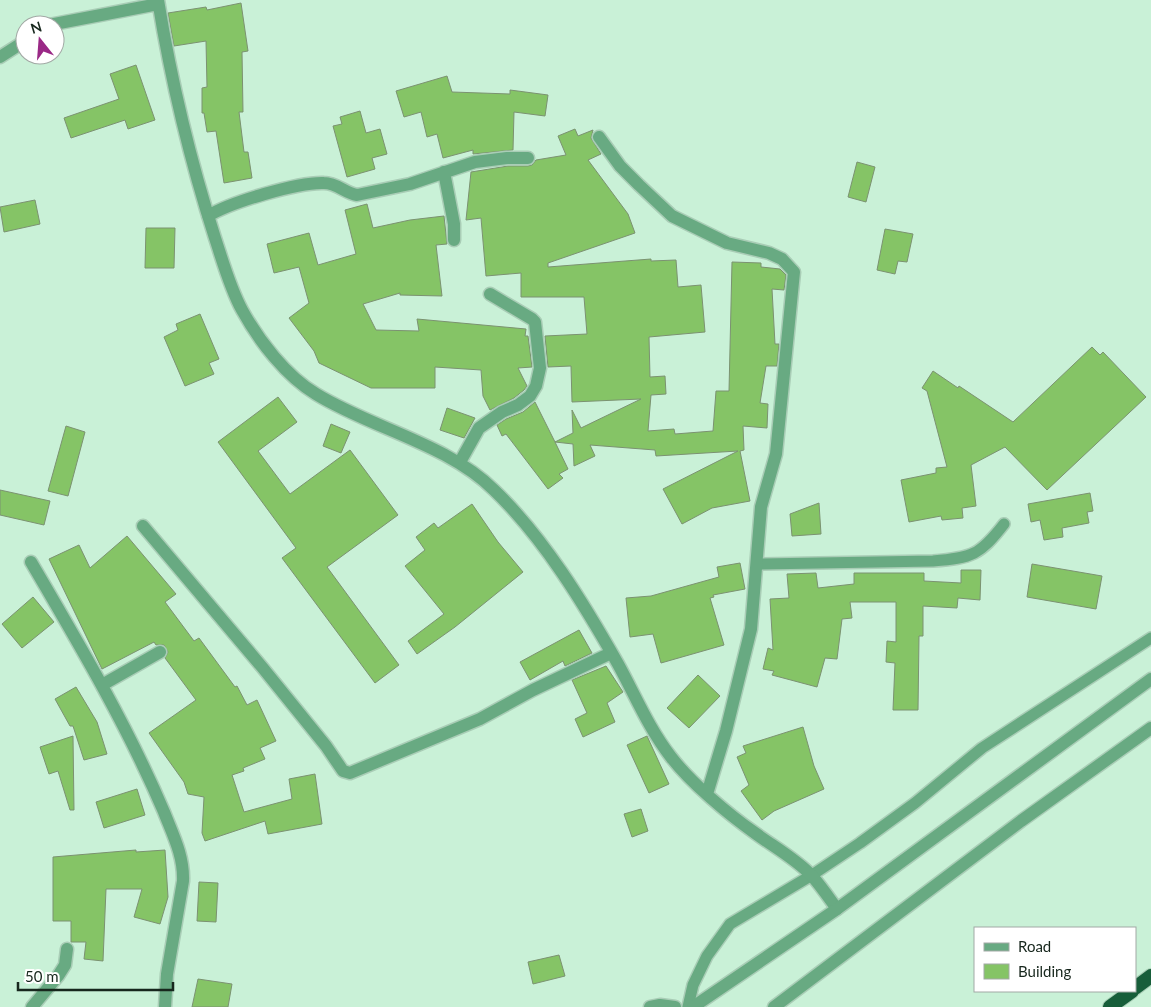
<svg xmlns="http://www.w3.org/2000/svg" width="1151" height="1007" font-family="Lato,sans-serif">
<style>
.building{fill:#85c466;stroke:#7b9271}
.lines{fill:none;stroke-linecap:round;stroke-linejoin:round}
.service-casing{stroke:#a9cdb6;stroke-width:14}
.minor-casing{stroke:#a9cdb6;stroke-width:15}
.tertiary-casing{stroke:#a9cdb6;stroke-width:15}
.trunk-casing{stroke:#a9cdb6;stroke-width:16}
.service{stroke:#68aa82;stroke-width:11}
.minor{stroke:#68aa82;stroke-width:12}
.tertiary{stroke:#68aa82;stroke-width:12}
.trunk{stroke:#175e3a;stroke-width:14}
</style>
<rect width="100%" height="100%" fill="#c9f1d7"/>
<path class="building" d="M241 3 248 51 242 52 243 112H239L244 152H248L252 178 224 183 216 131 207 132 204 113H202V88L207 87 206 41 174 46 168 13 206 7 207 10Z
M136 65 155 120 128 129 125 120 71 138 64 118 119 99 110 74Z
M447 76 452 92 510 94V90L548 95 545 116 514 112 513 150 473 154V150L443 158 437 134 427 137 421 112 404 117 396 91Z
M360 111 366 133 380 129 387 154 372 158 375 169 347 177 333 126 342 124 340 117Z
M575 129 578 136 593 130 591 138 601 154 588 160 628 214 635 233 548 263V267L651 259V261L676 260 678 287 701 285 705 332 649 337 650 377 665 376 666 394 651 395 648 431 674 429 675 434 713 431 716 391H729L732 262 761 263V267L780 269 786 275 784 290 772 289 775 344H779L777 366H766L760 403 768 404 767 428 743 426 744 450 740 451 750 501 712 508 682 524 663 489 738 451 656 456 655 450 590 445 595 456 574 466 573 444 555 442 568 469 559 474 563 478 548 489 506 434 502 436 497 425 506 419 523 412 535 402 555 442 573 433 572 410 581 428 641 399 572 402 571 366 548 367 545 336 587 334 584 297H521V273L486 276 481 218 466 220 471 172 508 166H528L532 165 536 160 566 155 558 136Z
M857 162 875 167 866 202 848 197Z
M35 200 40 224 4 232 0 207Z
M367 204 373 228 410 220 444 216 447 244 436 245 442 296 400 295V293L363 304 376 330 419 331 417 319 526 329 525 336H528L532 367 518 368 527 386 524 390 514 398 490 410 483 396 481 370 435 367V388H371L319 363 314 351 289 318 309 303 299 267 274 273 267 244 309 233 318 265 356 254 345 210Z
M146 228H175L174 268H145Z
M885 229 913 234 907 262 898 261 895 274 877 270Z
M200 314 219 359 209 363 214 374 185 386 164 337 178 330 176 324Z
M1092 347 1100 355 1103 352 1146 397 1047 490 1005 447 971 465 976 506 962 508 963 518 942 520 941 516 909 522 901 480 936 473V468L947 467 927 391 922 388 933 371 958 388 959 386 1013 422Z
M278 397 297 422 258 451 290 494 350 450 398 515 327 567 399 665 375 683 282 558 296 548 218 442Z
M447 408 475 418 464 438 440 430Z
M331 424 350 432 341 453 323 446Z
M66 426 85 432 68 496 48 491Z
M0 490 50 501 44 525 0 515Z
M1090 493 1093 511 1087 512 1089 523 1062 528 1063 537 1044 540 1040 520 1031 522 1028 504Z
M819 503 821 534 792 536 790 514Z
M472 504 498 542 523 572 455 627 417 654 408 641 444 614 405 566 425 550 416 537 434 523 438 528Z
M127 536 176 594 165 602 194 641 199 638 235 687 237 686 247 705 257 700 276 741 260 748 265 759 243 768 244 771 232 775 244 812 292 799 289 779 315 774 322 824 268 834 265 821 205 841 202 833 204 797 188 794 184 782 149 733 196 700 165 658 168 652 164 645H156L154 642 102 669 49 559 79 545 90 568Z
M740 563 745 589 713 595 714 597 710 598 724 645 661 663 653 634 630 637 626 598 651 596 719 577 717 567Z
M1032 564 1102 576 1096 609 1027 597Z
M961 570H981L980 600 958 598 957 608 923 606V636H919L918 710H893L895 663 886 662 887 641 896 642V602H850L852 618 842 619 837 659 825 658 817 687 772 675 774 671 763 669 768 648 773 650 770 599 789 598 787 574 816 573 818 588 854 584V573H924V581L961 583Z
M33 597 54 622 22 648 2 624Z
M579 630 592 653 565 666 563 661 530 680 520 662Z
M606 666 623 692 607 703 615 722 583 737 575 719 587 713 572 680Z
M698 675 720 696 689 728 667 708Z
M76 687 97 722 107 754 84 760 73 726H70L55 699Z
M803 727 814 766 824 789 774 811 762 820 741 791 749 785 737 757 746 753 743 746Z
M73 736 74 810H70L58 771 49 774 40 747Z
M647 736 669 784 649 793 627 745Z
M137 789 145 815 104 828 96 802Z
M641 809 648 831 632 837 624 814Z
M136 850V852L165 850 168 897 160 924 134 917 142 889H106L103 961 84 959 86 942H71V921H53V857Z
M199 882 218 883 216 922 197 921Z
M559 955 565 976 533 984 528 962Z
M198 979 232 984 228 1007H192Z"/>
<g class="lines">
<g class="service-casing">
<path id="service" d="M757 564 933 561C972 558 980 555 1004 524
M688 1007 693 985 707 956 730 924 812 875 860 843 915 803 982 748 1151 638"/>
</g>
<g class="minor-casing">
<path id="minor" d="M158 0C171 80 190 160 215 238 223 262 230 288 242 310 259 341 286 376 316 394 371 428 448 444 494 490 544 538 584 604 618 664 635 695 649 729 671 757 691 783 728 814 755 833 774 847 796 859 812 876 821 886 829 898 837 909
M49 25 158 4
M0 57 25 41
M599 137 620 166 639 185 672 216 727 243 769 253 782 259 794 272 776 454 761 507 751 629 726 731 707 794
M444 172 454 224V240
M208 216C231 202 298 182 324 183 337 183 345 193 357 195L410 184 475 162 507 158H528
M460 462 479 428 502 412 518 405 530 396 536 386 540 368 535 322 532 319 490 294
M143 526 262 667 326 746 343 771 350 773 480 719 533 690 611 653
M31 562C79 644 127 725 164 812 173 835 184 856 183 881L167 974 165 1007
M102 685 160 652
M32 1007 58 976 65 965 67 949"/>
</g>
<g class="tertiary-casing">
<path id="tertiary" d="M650 1007 660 1005 675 1007
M693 1007 837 909 1151 679
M774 1007 1021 821 1151 728"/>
</g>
<g class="trunk-casing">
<path id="trunk" d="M1135 988 1151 976
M1110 1007 1132 991"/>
</g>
<use href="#service" class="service"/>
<use href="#minor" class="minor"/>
<use href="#tertiary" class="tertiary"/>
<use href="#trunk" class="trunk"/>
</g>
<rect x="974" y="927" width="162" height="65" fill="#ffffff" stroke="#a2a9a5"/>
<rect x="984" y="943" width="25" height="8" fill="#68aa82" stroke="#a2a9a5"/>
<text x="1018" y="952" font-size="15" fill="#17271d">Road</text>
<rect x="984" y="964" width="25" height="15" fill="#85c466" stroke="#a2a9a5"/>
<text x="1018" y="977" font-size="15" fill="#17271d">Building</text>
<g transform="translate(40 40) rotate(343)"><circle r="24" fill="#ffffff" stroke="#a2a9a5"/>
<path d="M0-4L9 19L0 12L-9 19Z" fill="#9a2986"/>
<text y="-8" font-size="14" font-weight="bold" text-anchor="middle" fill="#17271d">N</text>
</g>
<path d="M18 982v8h155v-8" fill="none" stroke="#17271d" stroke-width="2.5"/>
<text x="25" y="982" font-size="15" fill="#17271d" stroke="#ffffff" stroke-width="4" paint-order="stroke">50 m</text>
</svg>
